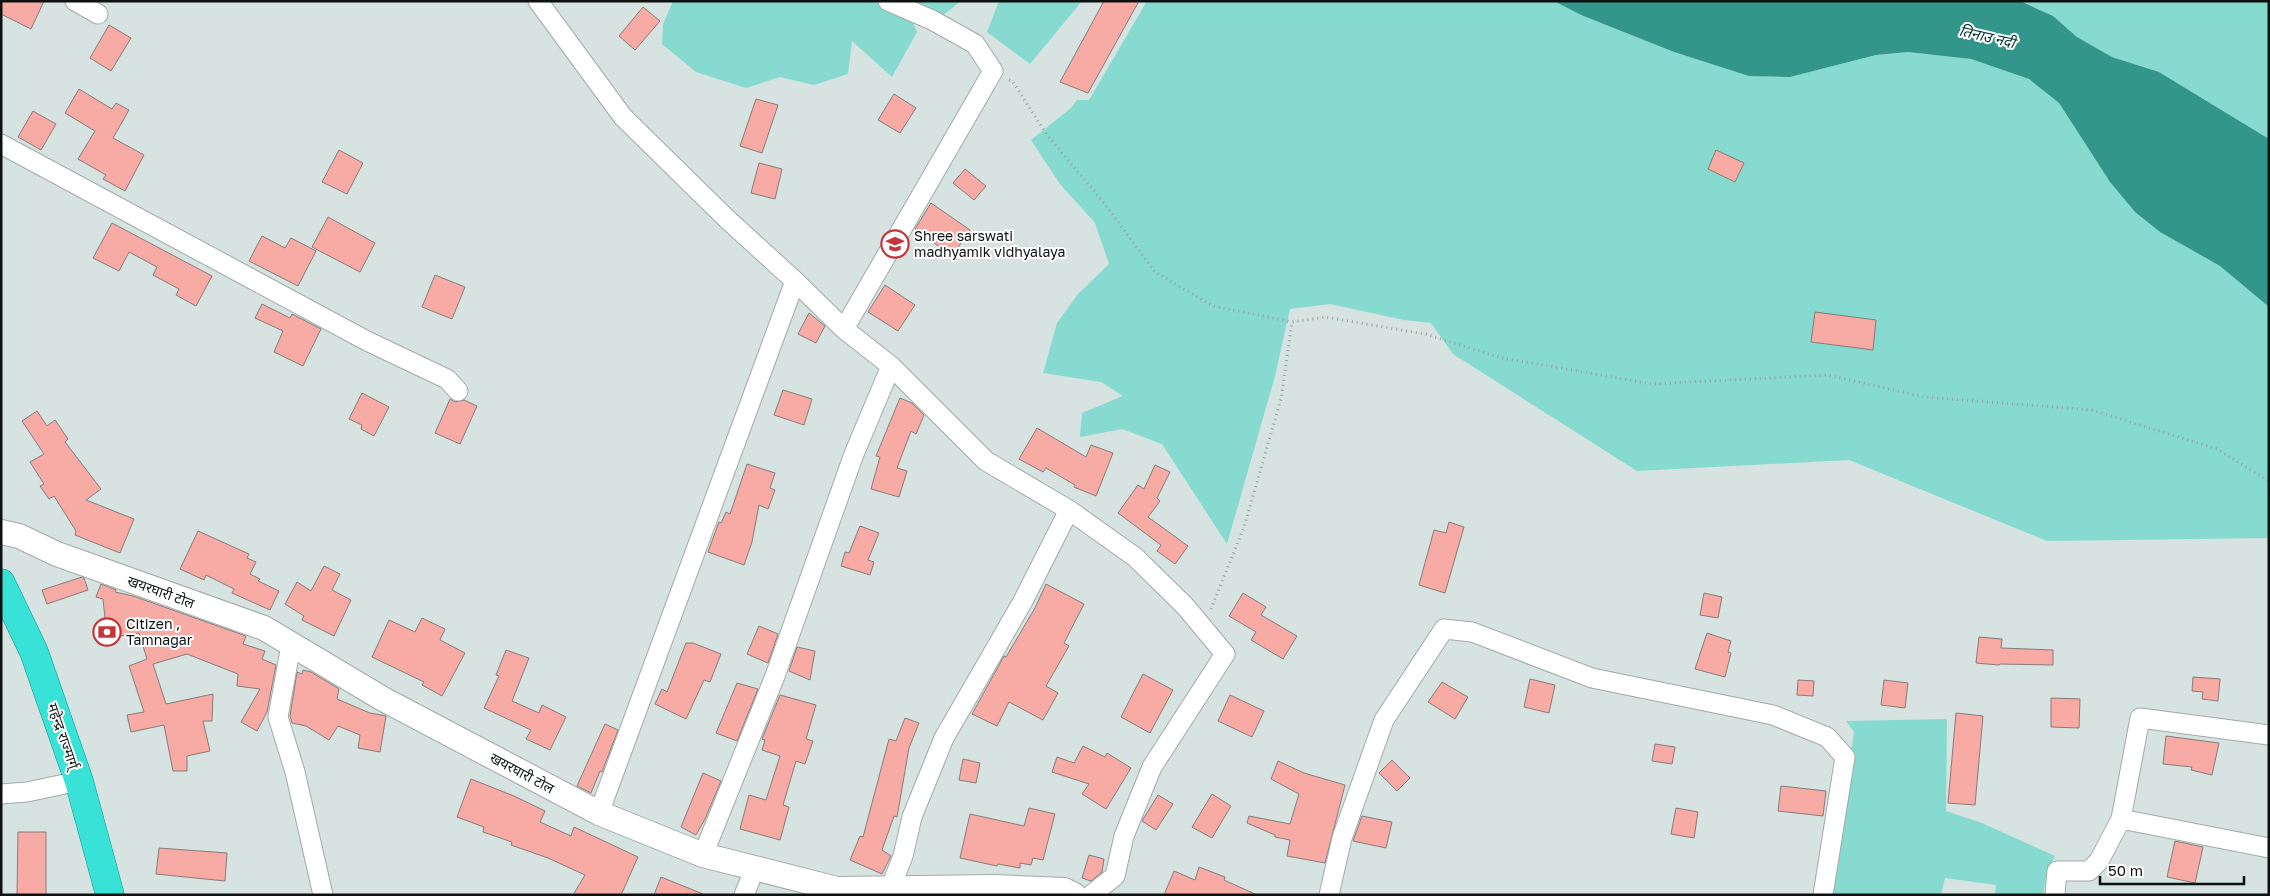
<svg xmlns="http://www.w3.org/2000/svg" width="2270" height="896" font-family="'Golos Text','Noto Sans Devanagari',sans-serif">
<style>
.green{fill:#86dacf}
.water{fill:#32968b}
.building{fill:#f8aba5;stroke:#867b7a}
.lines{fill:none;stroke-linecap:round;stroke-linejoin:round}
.minor-casing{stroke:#9faba9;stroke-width:21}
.tertiary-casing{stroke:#9faba9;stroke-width:26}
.trunk-casing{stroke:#08958a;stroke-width:29}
.path{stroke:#95a09e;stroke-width:3;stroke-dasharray:1 4;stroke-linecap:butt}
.minor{stroke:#fff;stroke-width:19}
.tertiary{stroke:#fff;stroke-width:24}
.trunk{stroke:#38e2d6;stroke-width:28}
.labels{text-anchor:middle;stroke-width:4;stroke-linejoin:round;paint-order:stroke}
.poi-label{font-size:14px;fill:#0d1211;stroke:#fff;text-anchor:start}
.street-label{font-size:14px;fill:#0d1211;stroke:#fff}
.water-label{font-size:15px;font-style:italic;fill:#03322e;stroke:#fff}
</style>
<rect width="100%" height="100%" fill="#d6e3e1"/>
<path class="green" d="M673 1H873L909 14 917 32 892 77 852 41 848 74 814 85 780 77 746 88 696 72 662 44 663 24Z
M908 1H961L942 16Z
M999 1H1082L1030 64 987 32Z
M1147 1H1554L1581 15 1674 52 1750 76 1790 77 1876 55 1908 52 1971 59 2029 79 2059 103 2110 182 2135 212 2160 232 2220 266 2269 307V538L2047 541 1849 460 1637 471 1453 354 1431 323 1404 320 1330 304 1290 309 1275 376 1227 544 1162 444 1122 429 1080 437 1082 413 1123 396 1101 382 1043 373 1057 323 1078 294 1109 264 1095 223 1060 184 1031 140 1071 108 1077 100H1089Z
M2020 1H2269V139L2159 72 2112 57 2077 37 2053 16Z
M1947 719 1946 811 1982 823 2055 856 2047 872 2043 895H1995L1996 885 1945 878 1941 895H1831L1854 732 1846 721Z"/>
<path class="water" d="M1554 1H2020L2053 16 2077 37 2112 57 2159 72 2269 139V307L2220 266 2160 232 2135 212 2110 182 2059 103 2029 79 1971 59 1908 52 1876 55 1790 77 1749 76 1674 52 1581 15Z"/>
<path class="building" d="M1 1H44L31 29 1 14Z
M1104 1H1139L1088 93 1060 82Z
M643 7 660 21 635 50 619 36Z
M109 25 131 38 111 71 90 58Z
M79 89 112 109 116 103 129 110 113 138 144 155 125 191 103 179 106 175 78 159 95 131 65 113Z
M894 94 916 108 900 133 878 120Z
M756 99 778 105 762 153 740 146Z
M33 111 56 124 41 150 18 137Z
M339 150 363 163 347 194 322 182Z
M1716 150 1744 163 1735 182 1708 169Z
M759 163 782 169 775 199 751 193Z
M965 169 986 186 974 200 953 183Z
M931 203 970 230 952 256 915 229Z
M328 217 375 243 360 272 312 247Z
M112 223 212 276 196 306 176 295 179 289 153 275 157 267 129 252 119 271 93 258Z
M262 236 285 248 291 238 316 251 298 286 249 261Z
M435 275 465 287 452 319 422 307Z
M885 285 915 305 898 331 868 312Z
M262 304 290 318 292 314 321 329 303 366 274 352 283 331 255 318Z
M1815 312 1876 320 1873 350 1811 342Z
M809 313 825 326 816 343 798 334Z
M783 390 812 399 804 425 774 415Z
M362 393 389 407 374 436 361 429 362 425 349 419Z
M900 398 912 403 924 415 916 434 911 431 897 468 907 471 899 497 871 489 880 457 876 456Z
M450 399 455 402 464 400 477 406 460 444 435 433Z
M37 411 47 426 55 420 68 439 65 442 101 489 86 500 134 519 120 553 75 535 76 531 54 496 49 499 40 486 44 484 30 462 44 454 22 421Z
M1037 428 1086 457 1091 445 1113 453 1096 496 1074 487 1075 485 1046 468 1043 472 1019 459Z
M747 464 775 473 770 488 775 490 768 509 759 505 752 542 744 565 708 552 719 522 721 523 726 512 730 514Z
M1155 465 1170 472 1157 498 1160 501 1148 517 1188 546 1175 564 1157 551 1161 545 1118 513 1138 485 1144 489Z
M1449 522 1464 527 1445 593 1419 585 1434 530 1446 533Z
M860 526 879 533 868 560 874 562 870 575 841 566 845 552 849 553Z
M198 531 249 554 247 558 256 562 250 574 260 579 258 581 279 591 270 610 232 593 234 589 206 575 204 580 180 569Z
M324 566 340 574 332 590 351 600 334 636 302 620 304 616 285 604 297 582 311 591Z
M82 577 84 578 88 590 47 604 42 590Z
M101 584 116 590 115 592 133 596 246 636 243 644 265 651 262 659 276 665 267 712 257 731 241 722 260 689 237 686 238 674 187 654 153 664 166 704 213 694 212 721H203L210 751 187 756V771H173L164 725 131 732 127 715 144 712 129 666 147 659 139 633 107 638 103 599 96 597Z
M1046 584 1084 604 1064 643 1069 646 1046 686 1058 693 1043 720 1009 702 997 726 972 714 1004 656 1006 657 1035 608Z
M1243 593 1266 607 1261 615 1297 636 1283 659 1251 640 1256 632 1229 616Z
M1704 593 1722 597 1718 618 1700 615Z
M422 618 445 629 440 640 465 653 442 696 422 685 424 682 372 657 389 620 415 632Z
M759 626 778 634 768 663 747 654Z
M1707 633 1731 641 1728 652 1731 653 1725 677 1695 669Z
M1979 637 2002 639 2001 648 2053 650V665L2000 664 1999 665 1976 663Z
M686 643H693L721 654 710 682 704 680 686 719 655 704 662 689 667 692Z
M797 647 815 651 810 680 789 671Z
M506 650 529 658 512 701 539 713 542 705 566 717 550 750 526 739 531 730 484 708 499 676 496 675Z
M303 670 311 672 339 689 337 699 370 713 386 716 380 752 358 748 360 735 338 726 329 740 306 726 292 723 290 716 297 672 302 674Z
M1143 674 1173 690 1150 733 1121 717Z
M2193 677 2220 679 2218 701 2202 699 2203 692 2192 691Z
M1530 679 1555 685 1549 713 1524 707Z
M1798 680 1814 681 1813 696 1797 695Z
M1884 680 1908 683 1905 708 1881 705Z
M1442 682 1468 697 1455 719 1428 702Z
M737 683 758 689 737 741 716 733Z
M780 695 816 705 806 739 813 741 805 764 796 761 783 805 789 807 780 840 740 829 749 795 766 800 780 756 762 750 765 740 762 739Z
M1230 695 1264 711 1252 737 1218 721Z
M2051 698 2080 699 2079 728 2051 727Z
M1956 713 1983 716 1975 805 1948 803Z
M905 718 919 723 909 748 897 817 894 816 882 850 891 856 882 874 850 860 860 836 863 837 889 739 896 741Z
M605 724 618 730 602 772 600 771 591 793 577 786Z
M2166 736 2219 743 2212 775 2191 770 2192 767 2163 764Z
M1655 744 1675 747 1672 764 1652 761Z
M1083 746 1105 757 1107 753 1131 768 1106 809 1082 794 1089 784 1052 772 1057 757 1074 763Z
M963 759 980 763 976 783 959 780Z
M1392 760 1410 778 1397 791 1379 773Z
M1278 761 1304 773 1345 785 1325 863 1287 856 1290 840 1275 837V835L1247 823 1249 816 1290 824 1299 794 1271 779Z
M703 773 721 781 705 819 696 835 681 827Z
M471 779 514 796 545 811 540 822 571 836 574 827 638 857 621 895H573L585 875 548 858 511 845 512 842 483 832 484 827 457 817Z
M1781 786 1826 791 1823 816 1778 811Z
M1212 794 1231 806 1212 838 1192 827Z
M1158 795 1173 804 1156 830 1142 821Z
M1029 808 1055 814 1043 860 1033 858 1031 865 1020 863V868L998 864 997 866 960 858 970 814 1024 826Z
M1676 808 1698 812 1694 838 1671 834Z
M1362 816 1392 822 1386 848 1353 841Z
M18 832H46V895H17Z
M2175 841 2203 847 2195 883 2167 877Z
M159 848 227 853 225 881 156 874Z
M1089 855 1104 859 1102 872 1091 881 1082 878Z
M1199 867 1225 877 1224 880 1257 895H1164L1174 871 1195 880Z
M661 877 703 894V895H654Z"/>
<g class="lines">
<g class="minor-casing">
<path id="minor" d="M75 1 98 14
M538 1 623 117 727 219 795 281 844 329 891 366 986 461 1069 510 1135 557 1185 606 1225 654 1152 767 1124 836 1115 876 1091 895
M1 144 367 341 447 379 458 391
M844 329 993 71 975 44 932 20 888 1
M291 645 278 717 295 772 323 895
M1 794 27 792 79 781
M599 813 795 281
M2121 819 2269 848
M703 855 775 676 854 454 891 366
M890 889 903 856 912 817 944 738 1023 601 1069 510
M744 895 755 868
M1329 895 1342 838 1384 720 1444 629 1472 632 1592 678 1773 715 1827 737 1845 757 1823 895
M2055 895 2057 871H2089L2099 861 2121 819 2140 718 2269 735"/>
</g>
<g class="tertiary-casing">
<path id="tertiary" d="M1 532 19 536 57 554 264 628 383 699 599 813 703 855 837 889 995 887 1064 890 1074 895"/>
</g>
<g class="trunk-casing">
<path id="trunk" d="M1 583 34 652 79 781 110 895"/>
</g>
<path class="path" d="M1009 80 1013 82 1047 135 1104 203 1155 272 1213 306 1292 322
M1211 609 1244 527 1281 399 1292 322 1325 317 1425 334 1502 358 1652 384 1827 375 1925 397 2092 410 2217 449 2269 481"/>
<use href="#minor" class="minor"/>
<use href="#tertiary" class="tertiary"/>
<use href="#trunk" class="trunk"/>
</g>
<defs>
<g id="school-ring" transform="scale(1.4375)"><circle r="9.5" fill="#fff" stroke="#c53639" stroke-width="1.5"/><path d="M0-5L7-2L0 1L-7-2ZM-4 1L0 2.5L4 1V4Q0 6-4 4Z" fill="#c53639"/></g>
<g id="bank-ring" transform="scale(1.4375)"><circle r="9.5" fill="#fff" stroke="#c53639" stroke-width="1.5"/><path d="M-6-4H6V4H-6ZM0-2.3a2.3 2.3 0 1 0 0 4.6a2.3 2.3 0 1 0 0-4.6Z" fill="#c53639"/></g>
</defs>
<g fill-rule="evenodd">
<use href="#school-ring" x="895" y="244"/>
<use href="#bank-ring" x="107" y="632"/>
</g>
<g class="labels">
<g class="poi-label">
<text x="914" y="241">Shree sarswati<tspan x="914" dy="16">madhyamik vidhyalaya</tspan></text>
<text x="126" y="629">Citizen ,<tspan x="126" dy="16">Tamnagar</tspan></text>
</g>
<g class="street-label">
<text transform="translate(161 592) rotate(20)" y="5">खयरघारी टोल</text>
<text transform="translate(63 736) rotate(71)" y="5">महेन्द्र राज्मार्ग्</text>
<text transform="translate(522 773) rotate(28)" y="5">खयरघारी टोल</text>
</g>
<g class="water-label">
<text transform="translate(1987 37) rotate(13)" y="5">तिनाउ नदी</text>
</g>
</g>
<rect width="2270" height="896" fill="none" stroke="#0d1211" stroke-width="5"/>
<path d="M2100 876v8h144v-8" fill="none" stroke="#0d1211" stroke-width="2.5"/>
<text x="2108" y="876" font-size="15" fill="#0d1211" stroke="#ffffff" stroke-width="4" paint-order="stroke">50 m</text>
</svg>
